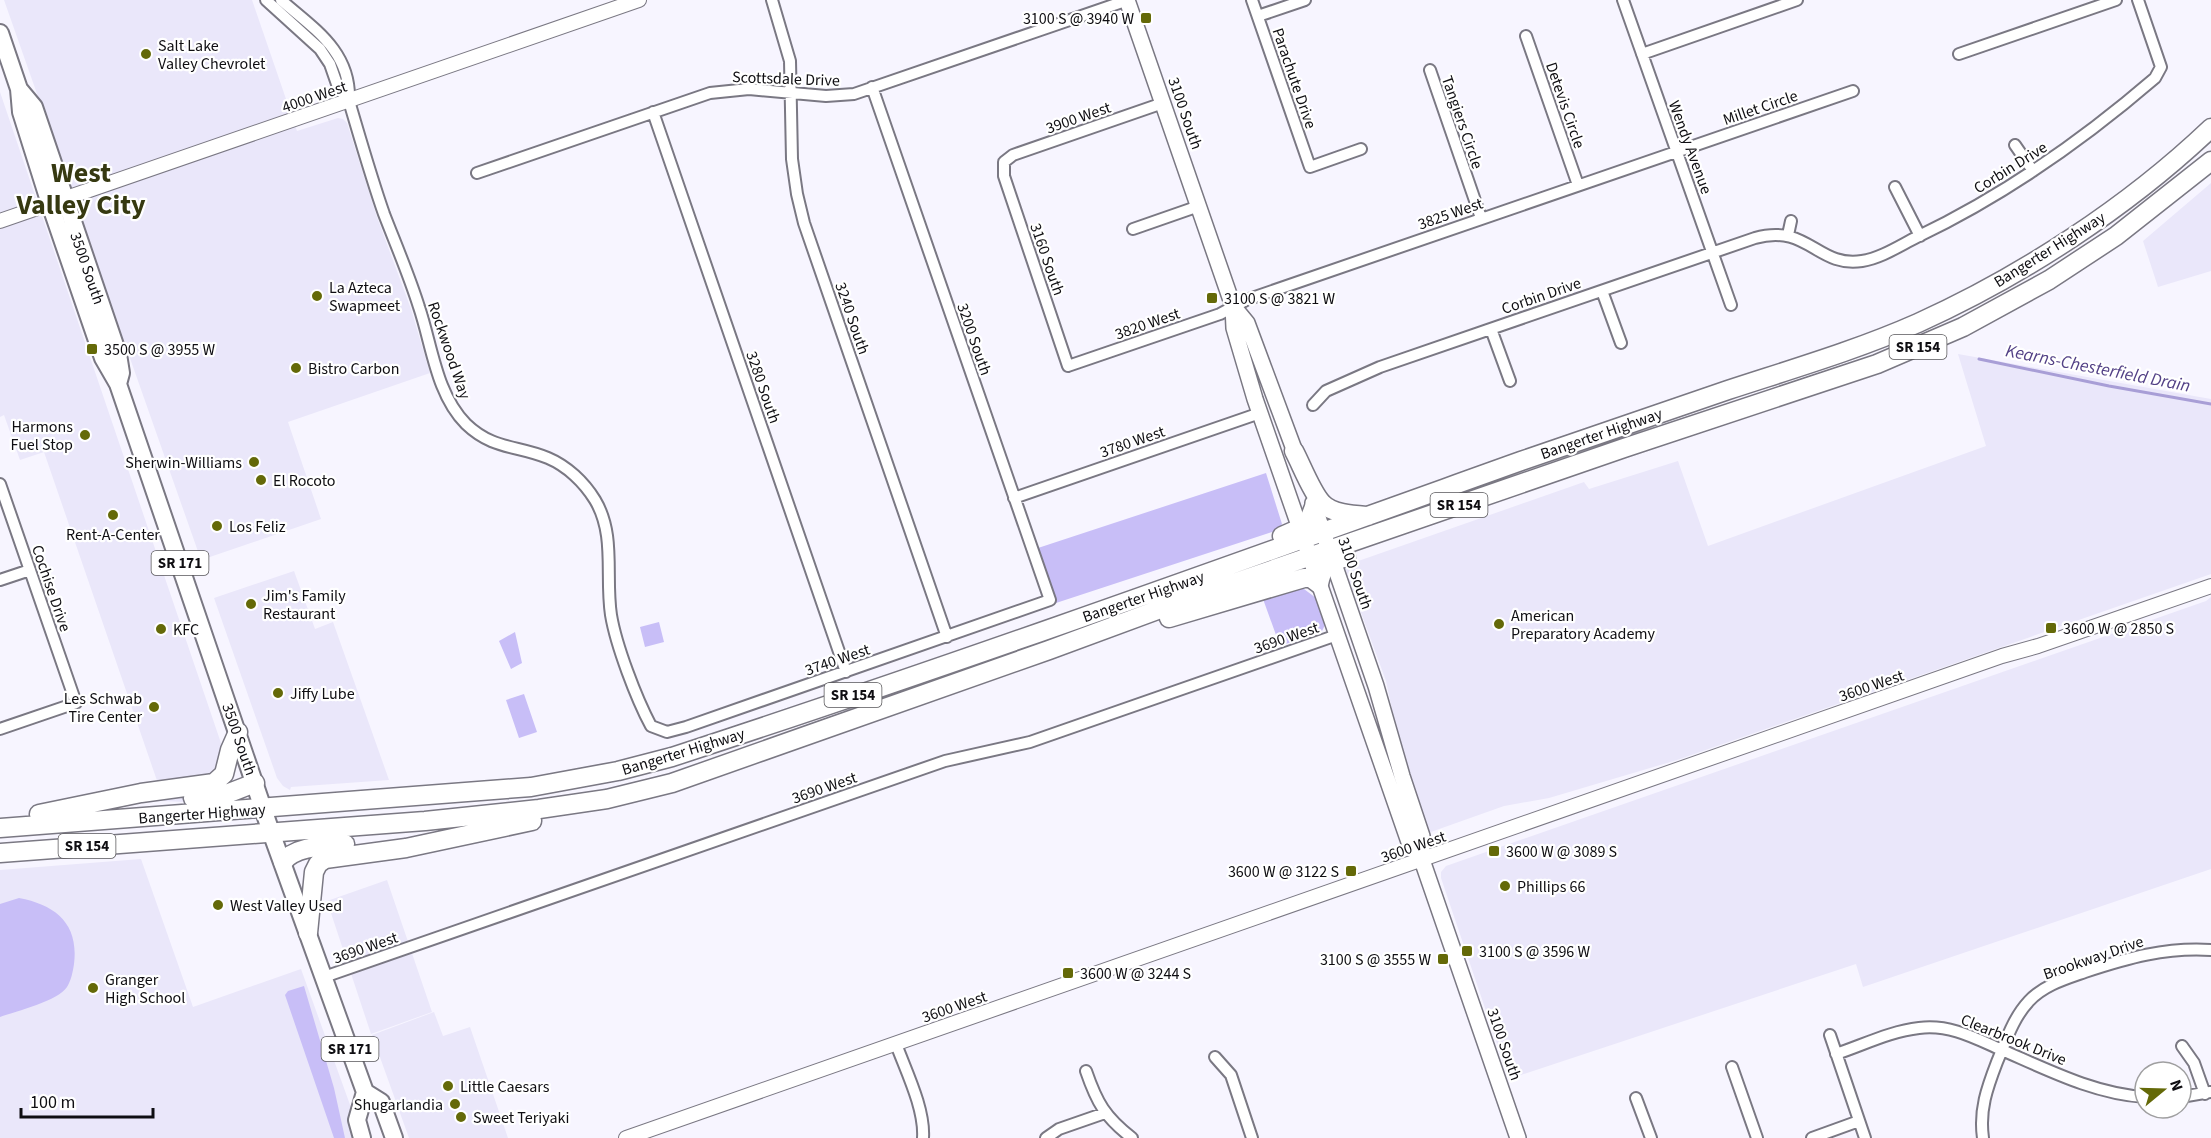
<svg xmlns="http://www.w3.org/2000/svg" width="2211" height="1138" font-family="'Source Sans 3',sans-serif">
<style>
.built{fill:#eae7fa}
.green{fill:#c8bef7}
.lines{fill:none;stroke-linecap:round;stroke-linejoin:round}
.stream{stroke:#a89ed6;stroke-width:3}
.minor-casing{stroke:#7a7883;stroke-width:14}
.tertiary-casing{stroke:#7a7883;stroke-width:16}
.secondary-casing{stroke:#7a7883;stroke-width:18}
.primary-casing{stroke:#7a7883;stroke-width:20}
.trunk-casing{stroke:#7a7883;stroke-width:21}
.minor{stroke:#fff;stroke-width:10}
.tertiary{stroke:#fff;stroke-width:14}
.secondary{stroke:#fff;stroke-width:15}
.primary{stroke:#fff;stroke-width:16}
.trunk{stroke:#fff;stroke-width:18}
.poi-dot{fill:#646908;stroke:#fff;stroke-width:2}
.labels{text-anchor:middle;stroke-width:4.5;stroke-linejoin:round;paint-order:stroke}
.shield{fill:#fff;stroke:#575659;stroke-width:1.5}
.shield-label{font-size:15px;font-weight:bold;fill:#0f0e12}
.poi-label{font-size:16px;fill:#0f0e12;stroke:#fff;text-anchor:start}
.street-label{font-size:16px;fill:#0f0e12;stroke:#fff}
.water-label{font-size:18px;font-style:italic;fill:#534186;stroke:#fff}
.town-label{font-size:28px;font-weight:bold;fill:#363911;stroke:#fff}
</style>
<rect width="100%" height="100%" fill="#f7f5ff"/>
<path class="built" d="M4 0H252L297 131 338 118 343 119 347 123 377 217 411 309 430 373 288 422 321 519 201 560Z
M0 92 242 805 164 801 44 452 20 460 4 415 0 417Z
M2211 183V271L2158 287 2143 241Z
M1958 354 2211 399V574L1677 760 1549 798 1504 806 1428 833 1404 766 1386 681 1344 566 1584 482 1589 489 1678 461 1708 546 1986 446Z
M294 571 315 629 333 622 389 780 291 787 290 790 283 786 277 778 214 598Z
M2211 597V869L1863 987 1856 964 1509 1079 1441 878V872L1446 866 2206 601Z
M141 859 193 1007 301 969 362 1138H0V870Z
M387 880 432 1012 371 1034 327 901Z
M434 1012 443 1036 470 1027 508 1138H409L372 1035Z"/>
<path class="green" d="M1266 473 1282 524 1278 530 1056 603 1038 548Z
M1300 586 1316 598 1325 625 1322 631 1280 646 1263 599Z
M659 622 664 642 645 647 640 627Z
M515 632 522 663 511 669 499 641Z
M524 694 537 732 519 738 506 700Z
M19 898C56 905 79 924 74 964 73 971 71 981 67 987 58 1001 17 1011 0 1017V904Z
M304 986 334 1088 345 1138H334L285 995 288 991Z"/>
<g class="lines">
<path class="stream" d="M1979 359 2109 386 2211 404"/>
<g class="minor-casing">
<path id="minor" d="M266 0 320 49 330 64 338 87 349 101
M281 0C314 29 351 51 349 101 360 138 371 177 384 214 396 245 409 275 419 307 432 345 436 394 466 424 493 450 517 445 548 458 567 466 584 482 595 500 616 535 605 576 611 615 616 645 636 698 651 726L667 732 686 727 1050 600 872 87
M772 0 790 61 792 159 797 194 804 223 947 637
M1252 0 1310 167 1361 149
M1623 0 1731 305
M1258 16 1305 0
M1526 36 1578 185
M1642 54 1797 0
M1959 54 2116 0
M1430 70 1481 218
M1163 103 1013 155 1004 162V176L1068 366 1220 314 1246 300 1853 91
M653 112 846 672
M2015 145 2033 171
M477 173 710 93 749 89 826 96 854 94 1128 0
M1895 187 1920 236
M1133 229 1199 206
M1788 235 1791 221
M1602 291 1621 343
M1491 329 1510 381
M1313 405 1326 391 1380 367 1755 238C1808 223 1817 268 1862 261 1881 258 1899 246 1917 237 2003 196 2083 140 2155 78L2161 67 2138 0
M0 484 76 703 0 729
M1014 498 1260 413
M0 580 30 570
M324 977 945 761 1030 742 1337 635
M1830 1035 1865 1138
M896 1044C906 1071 925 1109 923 1138
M2182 1046 2194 1063 2205 1094
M1836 1054C1863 1045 1891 1031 1919 1028 1950 1024 1975 1038 2002 1050 2048 1070 2095 1094 2145 1097
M1215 1057 1231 1075 1252 1138
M1732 1067 1757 1138
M1086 1071C1097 1103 1105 1117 1132 1138
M2181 1097 2210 1092
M1636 1098 1651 1138
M1046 1138 1059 1129 1105 1113
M1812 1138 1859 1121
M1983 1138C1979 1110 1987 1088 1997 1062 2006 1041 2013 1018 2029 1001 2044 985 2065 979 2085 972 2127 958 2166 947 2211 950"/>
</g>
<g class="tertiary-casing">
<path id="tertiary" d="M0 221 639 0
M626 1138 2002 656 2038 646 2211 586"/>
</g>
<g class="secondary-casing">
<path id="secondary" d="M1127 0 1233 306 1234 328 1255 399 1409 842 1422 860 1518 1138
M1233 306 1247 323 1298 460
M1313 503 1376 686 1402 776 1422 836V860"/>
</g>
<g class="primary-casing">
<path id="primary" d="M0 33 19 89 21 112 50 204 103 358 118 384 271 832 365 1092 357 1120 362 1138
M19 89 34 107 118 354 121 373 118 384
M365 1092 381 1102 394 1138"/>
</g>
<g class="trunk-casing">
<path id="trunk" d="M1294 451C1301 464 1312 493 1322 503 1332 514 1353 515 1368 516
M1282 536 1307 525 1314 507
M1169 618 1304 578H1311L1319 584C1323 564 1328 563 1346 557
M193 798 229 793 255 783
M39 814 141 793 214 783 224 774 230 750 238 732
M0 828 531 787 618 771 672 757C957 664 1239 562 1521 461 1590 437 1659 413 1728 390 1792 369 1857 350 1918 323 2022 276 2128 207 2211 128
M0 853 425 821 539 809 607 799 672 783 1049 650 1190 598 1624 448 1877 364 1963 327 2049 280 2116 236 2211 161
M283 862C295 846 326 846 345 844
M308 933 314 872 318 864 325 859 406 848 532 821"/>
</g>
<use href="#minor" class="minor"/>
<use href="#tertiary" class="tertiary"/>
<use href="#secondary" class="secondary"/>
<use href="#primary" class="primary"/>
<use href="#trunk" class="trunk"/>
</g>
<g class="poi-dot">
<rect x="1140" y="12" width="12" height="12" rx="3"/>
<circle cx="146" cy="54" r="6"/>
<circle cx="317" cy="296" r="6"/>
<rect x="1206" y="292" width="12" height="12" rx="3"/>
<rect x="86" y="343" width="12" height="12" rx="3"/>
<circle cx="296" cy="368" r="6"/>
<circle cx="85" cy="435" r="6"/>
<circle cx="254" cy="462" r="6"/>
<circle cx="261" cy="480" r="6"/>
<circle cx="113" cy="515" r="6"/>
<circle cx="217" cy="526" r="6"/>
<circle cx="251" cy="604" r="6"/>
<circle cx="1499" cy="624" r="6"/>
<rect x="2045" y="622" width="12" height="12" rx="3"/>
<circle cx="161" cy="629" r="6"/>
<circle cx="278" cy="693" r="6"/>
<circle cx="154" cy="707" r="6"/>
<rect x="1488" y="845" width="12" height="12" rx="3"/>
<rect x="1345" y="865" width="12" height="12" rx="3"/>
<circle cx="1505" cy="886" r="6"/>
<circle cx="218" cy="905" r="6"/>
<rect x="1461" y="945" width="12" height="12" rx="3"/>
<rect x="1437" y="953" width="12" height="12" rx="3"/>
<rect x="1062" y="967" width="12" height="12" rx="3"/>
<circle cx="93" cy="988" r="6"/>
<circle cx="448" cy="1086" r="6"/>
<circle cx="455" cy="1104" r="6"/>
<circle cx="461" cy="1117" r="6"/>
</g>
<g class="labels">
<g class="shield">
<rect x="1889.5" y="335" width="57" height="24" rx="4.5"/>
<rect x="1430.5" y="493" width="57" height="24" rx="4.5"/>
<rect x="151.5" y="551" width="57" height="24" rx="4.5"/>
<rect x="824.5" y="683" width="57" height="24" rx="4.5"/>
<rect x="58.5" y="834" width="57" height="24" rx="4.5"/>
<rect x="321.5" y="1037" width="57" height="24" rx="4.5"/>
</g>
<g class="shield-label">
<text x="1918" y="352">SR 154</text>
<text x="1459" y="510">SR 154</text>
<text x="180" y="568">SR 171</text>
<text x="853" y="700">SR 154</text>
<text x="87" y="851">SR 154</text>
<text x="350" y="1054">SR 171</text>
</g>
<g class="poi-label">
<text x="1134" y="24" text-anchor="end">3100 S @ 3940 W</text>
<text x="158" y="51">Salt Lake<tspan x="158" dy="18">Valley Chevrolet</tspan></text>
<text x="329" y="293">La Azteca<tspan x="329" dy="18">Swapmeet</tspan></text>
<text x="1224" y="304">3100 S @ 3821 W</text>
<text x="104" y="355">3500 S @ 3955 W</text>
<text x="308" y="374">Bistro Carbon</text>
<text x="73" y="432" text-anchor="end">Harmons<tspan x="73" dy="18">Fuel Stop</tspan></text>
<text x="242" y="468" text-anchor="end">Sherwin-Williams</text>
<text x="273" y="486">El Rocoto</text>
<text x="229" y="532">Los Feliz</text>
<text x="113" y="540" text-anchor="middle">Rent-A-Center</text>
<text x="263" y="601">Jim's Family<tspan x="263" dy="18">Restaurant</tspan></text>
<text x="1511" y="621">American<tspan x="1511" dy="18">Preparatory Academy</tspan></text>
<text x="2063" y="634">3600 W @ 2850 S</text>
<text x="173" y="635">KFC</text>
<text x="290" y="699">Jiffy Lube</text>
<text x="142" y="704" text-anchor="end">Les Schwab<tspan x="142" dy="18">Tire Center</tspan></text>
<text x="1506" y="857">3600 W @ 3089 S</text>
<text x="1339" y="877" text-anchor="end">3600 W @ 3122 S</text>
<text x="1517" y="892">Phillips 66</text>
<text x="230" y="911">West Valley Used</text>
<text x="1479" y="957">3100 S @ 3596 W</text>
<text x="1431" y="965" text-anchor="end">3100 S @ 3555 W</text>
<text x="1080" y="979">3600 W @ 3244 S</text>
<text x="105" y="985">Granger<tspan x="105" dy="18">High School</tspan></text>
<text x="460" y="1092">Little Caesars</text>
<text x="443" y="1110" text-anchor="end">Shugarlandia</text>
<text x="473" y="1123">Sweet Teriyaki</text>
</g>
<g class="street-label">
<text transform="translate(786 78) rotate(2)" y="6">Scottsdale Drive</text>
<text transform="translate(1295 78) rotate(71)" y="6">Parachute Drive</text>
<text transform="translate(314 96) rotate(-19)" y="6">4000 West</text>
<text transform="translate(1566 105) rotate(71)" y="6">Detevis Circle</text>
<text transform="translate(1760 107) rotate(-19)" y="6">Millet Circle</text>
<text transform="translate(1186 113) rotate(71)" y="6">3100 South</text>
<text transform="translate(1078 117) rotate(-19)" y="6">3900 West</text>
<text transform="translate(1463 122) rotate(71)" y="6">Tangiers Circle</text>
<text transform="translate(1691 147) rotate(70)" y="6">Wendy Avenue</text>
<text transform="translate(2010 167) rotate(-32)" y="6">Corbin Drive</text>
<text transform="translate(1450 213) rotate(-19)" y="6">3825 West</text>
<text transform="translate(2049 249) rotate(-32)" y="6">Bangerter Highway</text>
<text transform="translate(1048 259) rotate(71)" y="6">3160 South</text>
<text transform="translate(88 268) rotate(71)" y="6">3500 South</text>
<text transform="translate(1541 295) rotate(-19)" y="6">Corbin Drive</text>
<text transform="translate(853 318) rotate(71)" y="6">3240 South</text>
<text transform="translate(1147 323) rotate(-19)" y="6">3820 West</text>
<text transform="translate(975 339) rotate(71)" y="6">3200 South</text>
<text transform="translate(450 350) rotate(71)" y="6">Rockwood Way</text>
<text transform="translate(764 387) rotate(71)" y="6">3280 South</text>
<text transform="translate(1601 433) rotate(-19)" y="6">Bangerter Highway</text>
<text transform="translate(1132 441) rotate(-19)" y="6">3780 West</text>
<text transform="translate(1356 573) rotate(71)" y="6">3100 South</text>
<text transform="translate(52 588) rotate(71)" y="6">Cochise Drive</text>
<text transform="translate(1143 596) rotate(-19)" y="6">Bangerter Highway</text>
<text transform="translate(1286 637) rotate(-19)" y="6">3690 West</text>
<text transform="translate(837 659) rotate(-19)" y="6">3740 West</text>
<text transform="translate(1871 685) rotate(-19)" y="6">3600 West</text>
<text transform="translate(240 739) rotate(71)" y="6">3500 South</text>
<text transform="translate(683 751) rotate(-17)" y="6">Bangerter Highway</text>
<text transform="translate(824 787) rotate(-19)" y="6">3690 West</text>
<text transform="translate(202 813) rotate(-4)" y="6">Bangerter Highway</text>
<text transform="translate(1413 846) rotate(-19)" y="6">3600 West</text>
<text transform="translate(365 947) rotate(-19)" y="6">3690 West</text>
<text transform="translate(2093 957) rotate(-19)" y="6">Brookway Drive</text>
<text transform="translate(954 1006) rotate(-19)" y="6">3600 West</text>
<text transform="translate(2014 1039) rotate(22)" y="6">Clearbrook Drive</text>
<text transform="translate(1505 1044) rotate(71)" y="6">3100 South</text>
</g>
<g class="water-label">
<text transform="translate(2098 368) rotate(11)" y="6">Kearns-Chesterfield Drain</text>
</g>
<g class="town-label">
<text x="81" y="182">West<tspan x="81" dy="32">Valley City</tspan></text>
</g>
</g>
<g transform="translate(2163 1090) rotate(71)"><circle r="28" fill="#ffffff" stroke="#9f9fa0" stroke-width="1.5"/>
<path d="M0-4.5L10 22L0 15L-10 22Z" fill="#646908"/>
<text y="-9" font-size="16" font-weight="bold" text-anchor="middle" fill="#0f0e12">N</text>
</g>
<path d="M21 1108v9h132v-9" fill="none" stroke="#0f0e12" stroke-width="3"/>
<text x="30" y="1108" font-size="18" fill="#0f0e12" stroke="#ffffff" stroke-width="4.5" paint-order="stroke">100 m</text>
</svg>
